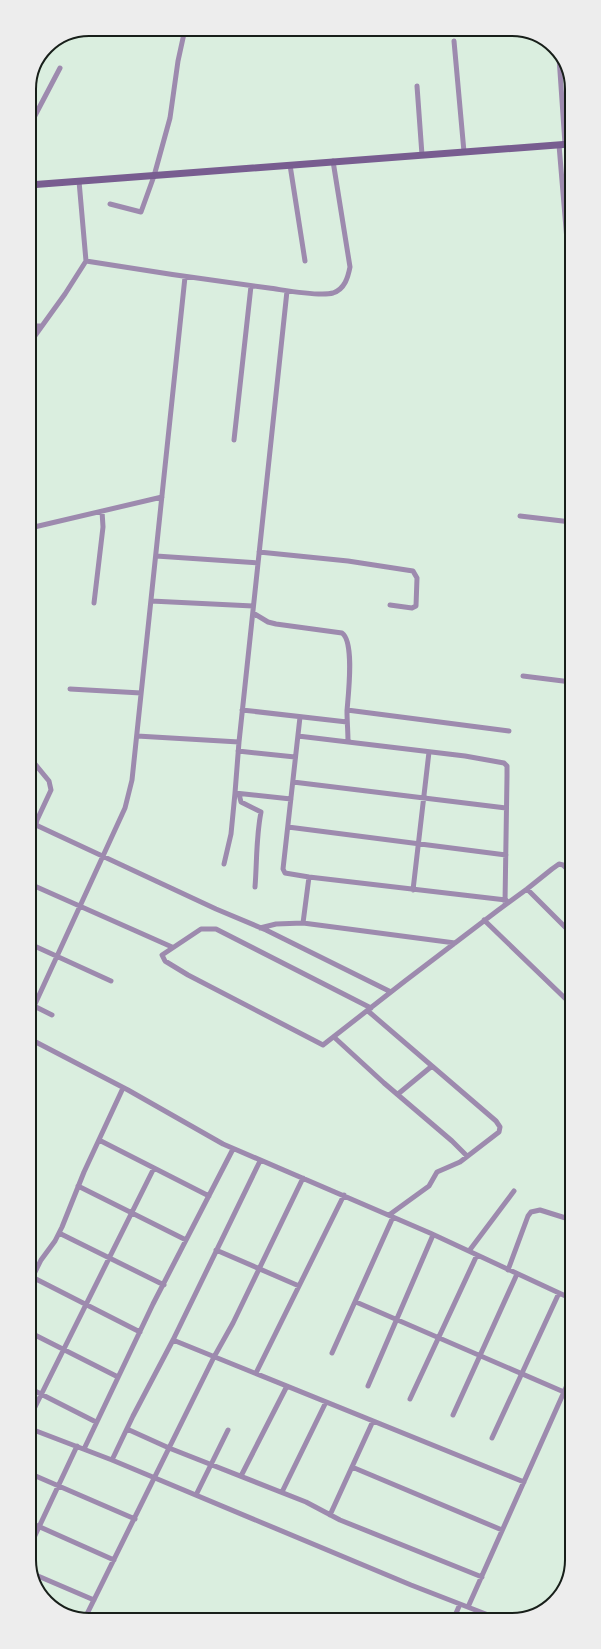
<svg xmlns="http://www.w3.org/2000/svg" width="601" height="1649" font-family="Mulish,sans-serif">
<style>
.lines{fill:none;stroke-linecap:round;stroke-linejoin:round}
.street{stroke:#9d8aae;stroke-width:5}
.secondary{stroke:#785d90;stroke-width:7}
.rim{fill:none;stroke:#181f1a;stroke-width:2}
</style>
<rect width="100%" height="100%" fill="#daeedf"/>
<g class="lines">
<path class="street" d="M454 41 464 152
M559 57 565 144
M417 86 422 155
M29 127 60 68
M559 145 570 276
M290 165 305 261
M79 181 86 261C147 271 208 280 269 288 284 290 319 297 333 293 345 289 348 277 350 267L333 161
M110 204 141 212 154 176 170 118 178 61 185 29
M287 291 239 742 235 793 291 799
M29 326H42
M29 344 65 294 86 261
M234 440 251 286
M520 516 571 522
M30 528 162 497
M259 552 348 561 413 571 417 578 416 606 412 608 390 605
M156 556 258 563
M151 601 253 606
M94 603 103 527 102 511
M253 613 268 622 276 624 342 633C355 642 348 696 347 711 347 721 348 731 348 742
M523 676 571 682
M70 689 141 693
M242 710 347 722
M347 710 509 731
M300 717 283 869 285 873 309 877 506 900
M137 736 239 742
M298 736 465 756 504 763 507 766V776L505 903
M238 751 295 757
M30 758 49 781 51 790 37 820 36 824 38 826 216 909 266 930 391 992
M293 782 506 808
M239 794 241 802 261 812C256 837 257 862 255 887
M288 827 506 855
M224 864 231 834 235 793
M309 877 303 923 455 943
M30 884 172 947
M527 889 571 933
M413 890 429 752
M484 920 571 1004
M260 928 276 924 303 923
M30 944 111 981
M30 1004 52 1015
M371 1008 216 929H201L162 955 165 961 188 975 323 1045 405 981 497 911 527 889 552 869 559 864 563 865 571 873
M368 1011 496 1121 500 1127 499 1132 460 1162 437 1172 429 1186 389 1215
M30 1015 125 808 132 780 185 277
M335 1038 384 1083 452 1141 467 1156
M30 1039 128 1090 223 1144 430 1233 572 1299
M398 1094 432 1066
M99 1140 209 1196
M78 1186 186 1240
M59 1233 164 1285
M216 1250 299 1286
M469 1251 514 1191
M508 1270 528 1216 531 1212 540 1210 572 1220
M32 1277 140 1332
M31 1280 41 1260 55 1241 62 1227 84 1172 123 1088
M356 1302 564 1392
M31 1333 118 1377
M173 1340 524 1482
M332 1353 393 1217
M256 1373 344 1195
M368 1386 433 1235
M31 1389 96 1422
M410 1399 477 1255
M31 1415 154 1168
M453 1415 517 1274
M31 1429 112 1460 411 1585 496 1618
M127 1429 169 1448 306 1502 340 1520 482 1577
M492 1438 559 1293
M84 1449 153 1304 233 1149
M112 1460 133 1416 173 1340 260 1161
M352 1467 502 1530
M31 1474 135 1519
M241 1476 287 1386
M282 1492 326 1402
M196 1495 228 1430
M330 1515 373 1421
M31 1523 114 1560
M31 1544 77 1446
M31 1573 94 1600
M468 1607 572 1374
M454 1618 460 1604
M84 1620 214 1357 233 1323 303 1178"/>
<path class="secondary" d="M29 185 570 144"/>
</g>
<path d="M0 0H601V1649H0ZM89 36H512A53 53 0 0 1 565 89V1560A53 53 0 0 1 512 1613H89A53 53 0 0 1 36 1560V89A53 53 0 0 1 89 36Z" fill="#ededed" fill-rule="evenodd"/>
<path class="rim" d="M89 36H512A53 53 0 0 1 565 89V1560A53 53 0 0 1 512 1613H89A53 53 0 0 1 36 1560V89A53 53 0 0 1 89 36Z"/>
</svg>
